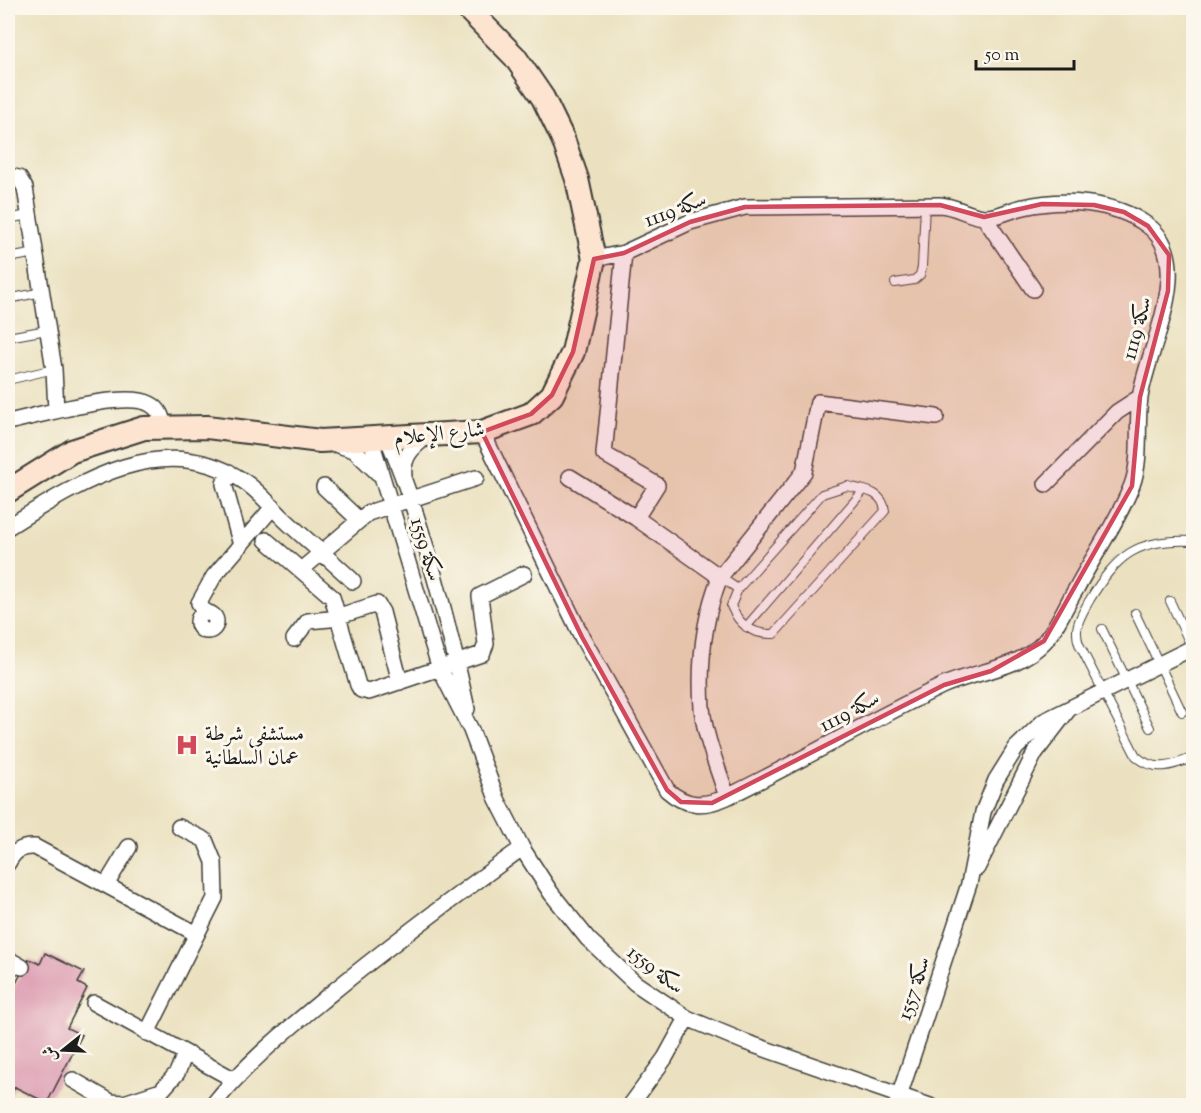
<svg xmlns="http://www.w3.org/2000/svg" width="1201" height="1113" font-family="'Sorts Mill Goudy',Amiri,serif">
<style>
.building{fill:#d993ac}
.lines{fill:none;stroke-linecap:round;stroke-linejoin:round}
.lane-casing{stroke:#3b3a35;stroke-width:10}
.street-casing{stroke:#3b3a35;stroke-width:18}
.secondary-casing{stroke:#3b3a35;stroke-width:26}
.lane{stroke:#fff;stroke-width:8}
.street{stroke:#fff;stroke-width:15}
.secondary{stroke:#fde4d0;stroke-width:22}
.marked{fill:#d1495b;fill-opacity:0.2;stroke:#d1495b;stroke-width:4.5;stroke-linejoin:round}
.labels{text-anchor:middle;stroke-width:6;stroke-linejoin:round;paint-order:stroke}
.street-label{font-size:21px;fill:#1c1c1c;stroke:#fbf7ec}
.poi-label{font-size:21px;fill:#1c1c1c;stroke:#fbf7ec;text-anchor:start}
</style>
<rect width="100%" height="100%" fill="#fbf7ec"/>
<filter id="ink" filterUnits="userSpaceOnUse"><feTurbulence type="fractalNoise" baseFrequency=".0167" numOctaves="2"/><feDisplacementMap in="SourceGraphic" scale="12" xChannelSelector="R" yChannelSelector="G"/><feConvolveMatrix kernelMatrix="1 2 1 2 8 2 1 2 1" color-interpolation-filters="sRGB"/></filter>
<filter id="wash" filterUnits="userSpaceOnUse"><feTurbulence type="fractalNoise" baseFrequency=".008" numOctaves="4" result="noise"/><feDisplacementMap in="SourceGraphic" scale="24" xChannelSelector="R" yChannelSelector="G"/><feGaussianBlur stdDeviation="1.35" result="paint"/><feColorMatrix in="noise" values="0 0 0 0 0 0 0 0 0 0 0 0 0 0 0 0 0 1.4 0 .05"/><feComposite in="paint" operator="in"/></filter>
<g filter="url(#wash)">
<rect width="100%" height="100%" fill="#ebe1c0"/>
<g id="blocks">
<path class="building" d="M45 953 84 972 78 983 87 988 67 1028 82 1035 47 1103 15 1087 10 1095 8 1094V998L29 959 40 964Z"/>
</g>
</g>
<g filter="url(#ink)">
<use href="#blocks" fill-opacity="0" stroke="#3b3a35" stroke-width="1.5"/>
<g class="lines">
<g class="lane-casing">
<path id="lane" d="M8 219 28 215
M8 258 36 253
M895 283 914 280 920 275 922 267 925 205
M8 299 42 292
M8 337 47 330
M8 380 54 369
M847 486C864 490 883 491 885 511L774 634C753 635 739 625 731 606L738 589 822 494Z
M1194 541C1136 538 1117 555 1089 601 1081 616 1073 627 1079 644L1136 756C1155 773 1172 766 1194 757
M720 577 738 589
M1170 601 1192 648
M1135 613 1182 712
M746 627 864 490
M1102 629 1150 728"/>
</g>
<g class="street-casing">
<path id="street" d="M8 176 19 178 25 188 54 369 56 411
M984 217 1033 289
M624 253 604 454 657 485 636 518 720 577C704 617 699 664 702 708 705 738 718 768 727 797
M8 422C37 416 125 390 150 404 160 409 162 417 164 427
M482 432 582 637 667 790C686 807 704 807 727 797 799 762 869 721 942 686 974 671 1018 670 1044 642 1057 628 1066 605 1076 589 1094 555 1118 521 1132 485 1142 458 1136 427 1140 398 1146 351 1198 261 1147 225 1114 201 1063 198 1024 207 1011 209 998 218 984 217 969 216 956 206 940 205L745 207 690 222 624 253 594 259
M388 439C423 523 448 621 467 709
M371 440 440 669 471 730 497 799 522 848 551 893 588 939 635 983 687 1018 745 1042 930 1106
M338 445 354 450 378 473
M229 472 224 484 241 545
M404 476C402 456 413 447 427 436
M570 477 636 518
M1046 484 1117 412 1140 397
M324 487 358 519
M8 527C77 484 162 428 242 480 258 490 269 504 282 517 305 539 330 559 353 581
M266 540 332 597 358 685 361 690 369 692 482 654 486 644 480 596 524 574
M301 570 368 513 476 478
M720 577 804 472 818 402 936 417
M198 622a9 9 0 1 1 18 0a9 9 0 1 1-18 0Z
M205 613 199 603 214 576 273 507
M294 639 308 621 330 619 377 604 382 612 400 682
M8 863C14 851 22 846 35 847L197 934
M977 868 1035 753 1068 710
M106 885 129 847
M8 959 22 967
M94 1003 233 1079
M147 1033 215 898 214 862 205 840 179 827
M73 1080 111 1102 124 1103 161 1091 177 1073 185 1054
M212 1106C246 1063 287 1030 329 995 392 943 456 896 522 848
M630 1106 665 1058 687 1018
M896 1106 969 884 983 812 996 780 1016 748 1044 721 1194 647"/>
</g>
<g class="secondary-casing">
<path id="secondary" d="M8 491 72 451 144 428 207 427 320 441 482 432 531 414 552 395 573 352 594 259 577 179 563 139 543 98 515 57 467 8"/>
</g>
<use href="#lane" class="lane"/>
<use href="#street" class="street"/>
<use href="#secondary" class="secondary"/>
</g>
</g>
<path class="marked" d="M1042 204 1094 205 1124 212 1148 226 1169 255 1168 291 1140 397 1132 486 1044 641 991 671 944 685 712 803 681 802 667 790 582 637 482 432 531 414 552 395 573 352 594 259 624 253 690 222 745 207 940 205 984 217Z"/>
<defs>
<g id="hospital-bare" transform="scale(1.8)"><path d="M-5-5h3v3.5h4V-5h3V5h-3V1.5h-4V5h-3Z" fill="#d1495b" stroke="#fbf7ec" stroke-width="2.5" paint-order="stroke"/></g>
</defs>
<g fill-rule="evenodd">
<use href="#hospital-bare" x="187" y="745"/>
</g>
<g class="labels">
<g class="street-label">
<text transform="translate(675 209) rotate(-21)" y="7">سكة 1119</text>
<text transform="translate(1136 328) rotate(-75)" y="7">سكة 1119</text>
<text transform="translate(439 433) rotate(-6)" y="7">شارع الإعلام</text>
<text transform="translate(427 549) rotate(73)" y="7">سكة 1559</text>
<text transform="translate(849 711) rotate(-28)" y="7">سكة 1119</text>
<text transform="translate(656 969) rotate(38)" y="7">سكة 1559</text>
<text transform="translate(913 988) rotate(-72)" y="7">سكة 1557</text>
</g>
<g class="poi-label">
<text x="205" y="740">مستشفى شرطة<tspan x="205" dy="24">عمان السلطانية</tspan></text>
</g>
</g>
<rect width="1201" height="1113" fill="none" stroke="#fbf7ec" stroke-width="30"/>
<g transform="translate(63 1050) rotate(252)" stroke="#fbf7ec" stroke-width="4.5" paint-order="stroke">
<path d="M0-4.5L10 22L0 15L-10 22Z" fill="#1c1c1c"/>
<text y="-9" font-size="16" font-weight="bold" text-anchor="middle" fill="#1c1c1c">ش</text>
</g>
<path d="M976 60v9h98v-9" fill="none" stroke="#1c1c1c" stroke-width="3"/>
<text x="985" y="60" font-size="18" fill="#1c1c1c" stroke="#fbf7ec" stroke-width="4.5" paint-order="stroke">50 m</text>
</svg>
